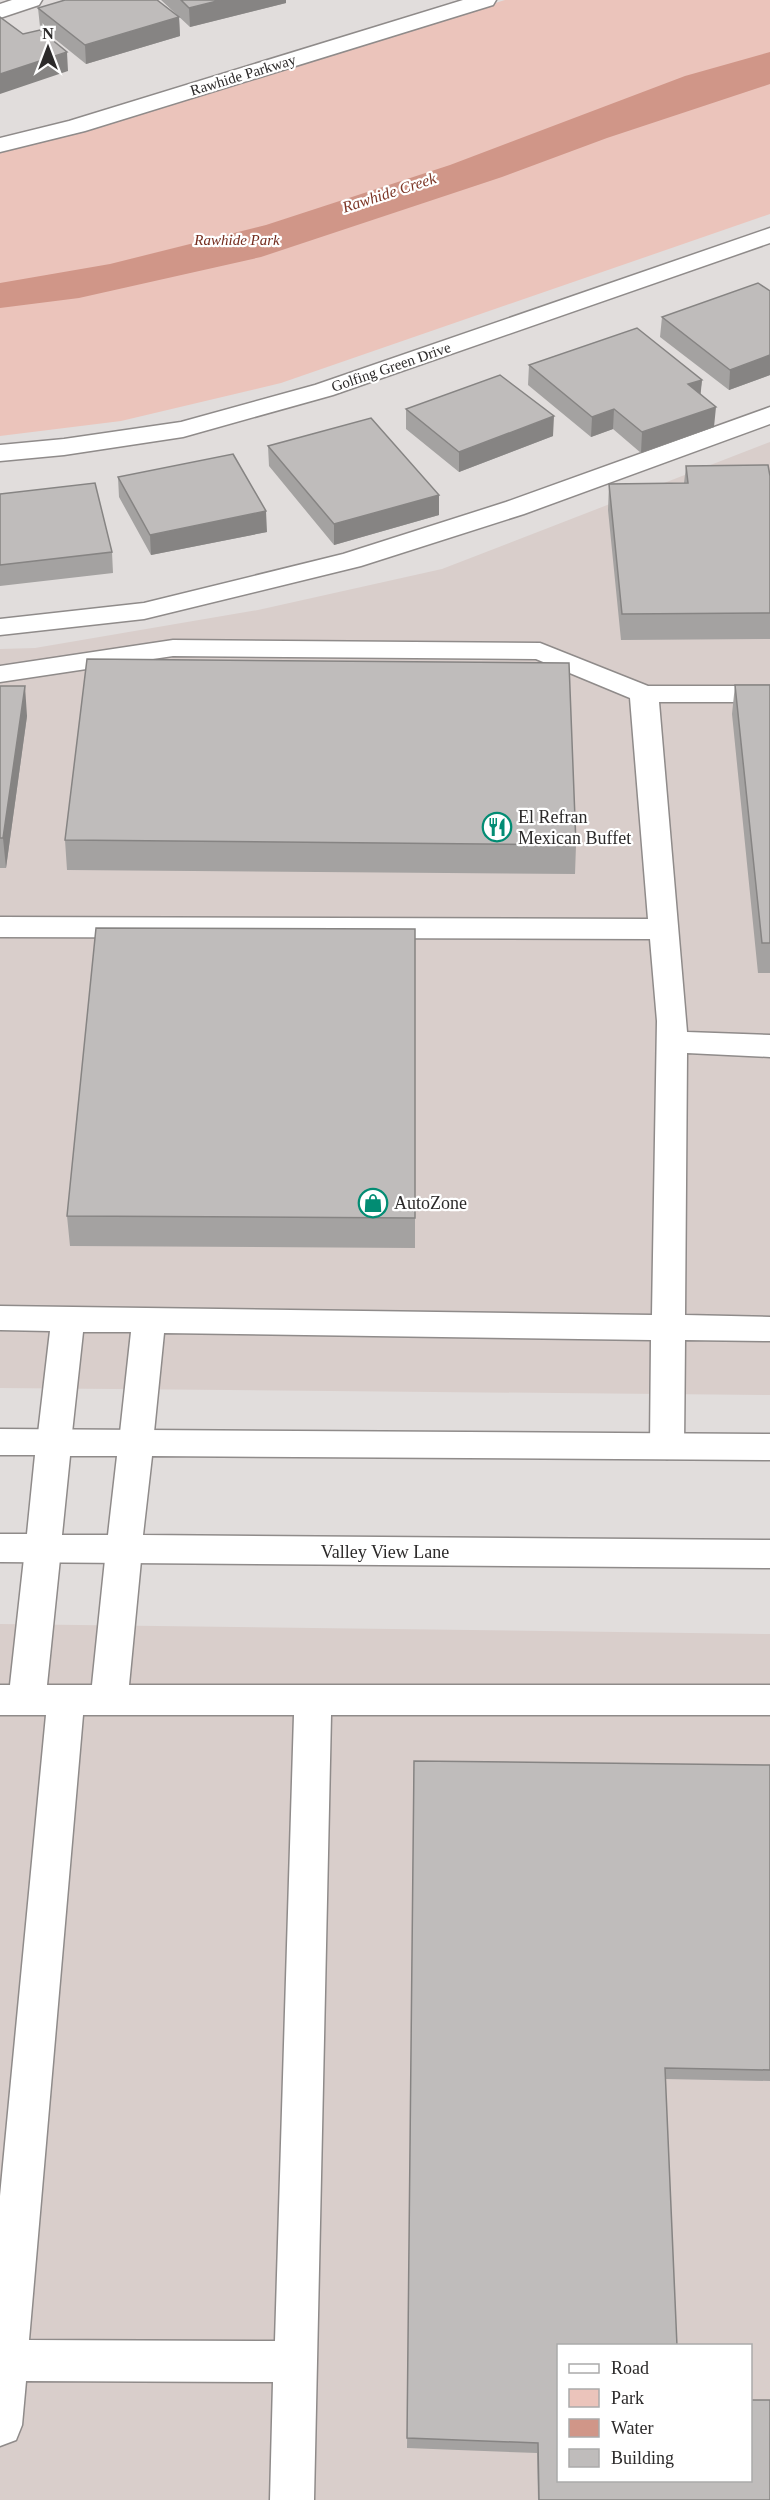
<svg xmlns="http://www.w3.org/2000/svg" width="770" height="2500" font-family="Georgia,serif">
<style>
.built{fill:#d9cecb;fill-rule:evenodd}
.green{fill:#ebc4bb}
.water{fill:#d09688}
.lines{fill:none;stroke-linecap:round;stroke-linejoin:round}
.service-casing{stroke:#8f8b8a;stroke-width:3}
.minor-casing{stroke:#8f8b8a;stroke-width:3}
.secondary-casing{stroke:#8f8b8a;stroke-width:3}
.service{fill:#fff;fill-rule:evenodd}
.minor{fill:#fff;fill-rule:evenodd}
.secondary{fill:#fff;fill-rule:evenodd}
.wall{fill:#a4a2a1}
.shaded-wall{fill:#868483}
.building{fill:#bfbcbb;stroke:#868483;stroke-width:1.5}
.labels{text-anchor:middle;stroke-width:4.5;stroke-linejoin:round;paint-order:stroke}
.far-street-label{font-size:15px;fill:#2c2a2a;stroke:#fff}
.far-park-label{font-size:15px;font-style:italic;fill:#742d1e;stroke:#fff}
.far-water-label{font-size:16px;font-style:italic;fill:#7d3626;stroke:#fff}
.poi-label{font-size:18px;fill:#2c2a2a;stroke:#fff;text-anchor:start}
.street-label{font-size:18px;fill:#2c2a2a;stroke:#fff}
</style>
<rect width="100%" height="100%" fill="#e1dddc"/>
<path class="built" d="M770 442V1395L0 1388V649L35 648 258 610 442 569Z
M0 1624 770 1634V2500H0ZM558 2346H750V2480H558Z"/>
<path class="green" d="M505 0H770V214L281 383 121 421 0 436V148L59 138Z"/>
<path class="water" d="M770 52V84L607 138 502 177 261 257 79 298 0 308V283L110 264 266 225 450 165 685 76Z"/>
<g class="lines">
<g class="service-casing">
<path id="service" d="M12 0H42L39 5 0 18V4Z
M770 407V424L524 514 361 566 144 619 0 635V619L144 603 343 554 506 502Z
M173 640 540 643 648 686H770V702H659L687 1032 770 1035V1057L687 1053 685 1315 770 1317V1341L685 1340 684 1446 679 1455 667 1459 655 1455 650 1446 651 1340 164 1333 153 1442 148 1451 136 1455 124 1451 119 1442 131 1332H83L71 1442 66 1451 54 1455 42 1451 37 1442 50 1331 0 1330V1306L652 1315 657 1021 650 939 0 937V917L648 919 630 698 536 659 173 656 0 682V666Z
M43 1535 56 1539 61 1549 47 1685H92L106 1550 111 1540 124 1536 137 1540 142 1550 129 1685H770V1715H331L314 2500H270L273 2382 26 2381 22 2425 16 2440 0 2446V2196L46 1715H0V1685H10L25 1549 30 1539ZM83 1715H294L275 2341 29 2340Z"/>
</g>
<g class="minor-casing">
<path id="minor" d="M463 0H496L493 5 85 131 0 152V138L69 121Z
M770 228V243L333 395 183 437 64 455 0 461V445L64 439 181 422 315 385Z"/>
</g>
<g class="secondary-casing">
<path id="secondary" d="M0 1429 770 1434V1460L152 1456 143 1535 770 1540V1568L0 1562V1534H27L35 1455H0ZM70 1456H117L108 1535H62Z"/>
</g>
<use href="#service" class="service"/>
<use href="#minor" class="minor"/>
<use href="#secondary" class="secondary"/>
</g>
<path class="wall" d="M161 0H286V3L190 27Z
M38 8 179 17 180 36 86 64 40 27Z
M770 291V375L729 390 660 337 662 317Z
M529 365 702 380 700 394 714 427 641 453 613 429 591 437 528 385Z
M406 409 553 436 459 472 406 429Z
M268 446 439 495V515L334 545 269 466Z
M686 466 770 476V639L621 640 608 510 609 484 684 483Z
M118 477 267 532 151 555 119 497Z
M0 494 112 552 113 573 0 586Z
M735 685H770V973H758L732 714Z
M0 686 27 716 6 868H0Z
M65 840 576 845 575 874 67 870Z
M415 929V1248L70 1246 67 1216Z
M414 1761 770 1765V2081L665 2079 558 2346 770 2500H538L537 2453 407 2448Z"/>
<path class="shaded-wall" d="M221 0H286V3L190 27 189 8Z
M179 17 180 36 86 64 85 45Z
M67 52 68 71 0 94V74Z
M770 355V375L729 390 730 370Z
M702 380 700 400 688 384Z
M716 407 714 427 641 453 642 432Z
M614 409 613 429 591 437 592 417Z
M554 416 553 436 459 472V452Z
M439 495V515L334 545V524Z
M266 511 267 532 151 555 150 535Z
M25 686 27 716 6 868 3 838Z"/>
<path class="building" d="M65 0H157L179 17 85 45 38 8Z
M181 0H221L189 8Z
M0 17 23 34 40 30 67 52 0 74Z
M758 283 770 291V355L730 370 662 317Z
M637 328 702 380 688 384 716 407 642 432 614 409 592 417 529 365Z
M500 375 554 416 459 452 406 409Z
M371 418 439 495 334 524 268 446Z
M233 454 266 511 150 535 118 477Z
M768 465 770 476V613L622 614 609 484 688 483 686 466Z
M95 483 112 552 0 565V494Z
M87 659 569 663 576 845 65 840Z
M735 685H770V943H762Z
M0 686H25L3 838H0Z
M96 928 415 929V1218L67 1216Z
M414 1761 770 1765V2070L665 2068 677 2346H558V2481H750V2400H770V2500H539L538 2443 407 2438Z"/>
<defs>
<g id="restaurant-ring" transform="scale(1.5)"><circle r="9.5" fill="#fff" stroke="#028c73" stroke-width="1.5"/><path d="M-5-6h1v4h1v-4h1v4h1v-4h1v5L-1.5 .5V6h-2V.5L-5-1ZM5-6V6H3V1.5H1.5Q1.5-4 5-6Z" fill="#028c73"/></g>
<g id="shop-ring" transform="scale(1.5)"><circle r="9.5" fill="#fff" stroke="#028c73" stroke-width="1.5"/><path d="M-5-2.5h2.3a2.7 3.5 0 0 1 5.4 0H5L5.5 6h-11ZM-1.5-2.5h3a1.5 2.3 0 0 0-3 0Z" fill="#028c73"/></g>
</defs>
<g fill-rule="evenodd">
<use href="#restaurant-ring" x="497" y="827"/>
<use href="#shop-ring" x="373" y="1203"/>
</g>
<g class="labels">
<g class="far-street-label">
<text transform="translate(243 75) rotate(-17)" y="5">Rawhide Parkway</text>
<text transform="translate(391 367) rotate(-19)" y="5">Golfing Green Drive</text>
</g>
<g class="far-park-label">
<text x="237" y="245">Rawhide Park</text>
</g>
<g class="far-water-label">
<text transform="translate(389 192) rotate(-18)" y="6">Rawhide Creek</text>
</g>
<g class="poi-label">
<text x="518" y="823">El Refran<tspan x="518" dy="21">Mexican Buffet</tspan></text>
<text x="394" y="1209">AutoZone</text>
</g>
<g class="street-label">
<text x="385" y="1558">Valley View Lane</text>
</g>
</g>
<rect x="557" y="2344" width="195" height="138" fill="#ffffff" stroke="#abaaaa" stroke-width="1.5"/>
<rect x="569" y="2364" width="30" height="9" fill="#ffffff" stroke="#abaaaa" stroke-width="1.5"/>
<text x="611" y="2374" font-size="18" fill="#2c2a2a">Road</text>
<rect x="569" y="2389" width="30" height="18" fill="#ebc4bb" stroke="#abaaaa" stroke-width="1.5"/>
<text x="611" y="2404" font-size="18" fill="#2c2a2a">Park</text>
<rect x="569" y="2419" width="30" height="18" fill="#d09688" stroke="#abaaaa" stroke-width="1.5"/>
<text x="611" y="2434" font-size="18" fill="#2c2a2a">Water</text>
<rect x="569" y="2449" width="30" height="18" fill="#bfbcbb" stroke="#abaaaa" stroke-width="1.5"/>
<text x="611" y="2464" font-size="18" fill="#2c2a2a">Building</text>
<g transform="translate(48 48)" stroke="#ffffff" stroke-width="4.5" paint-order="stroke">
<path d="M0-4.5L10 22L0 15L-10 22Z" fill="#2c2a2a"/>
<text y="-9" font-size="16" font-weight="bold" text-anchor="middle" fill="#2c2a2a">N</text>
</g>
</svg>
